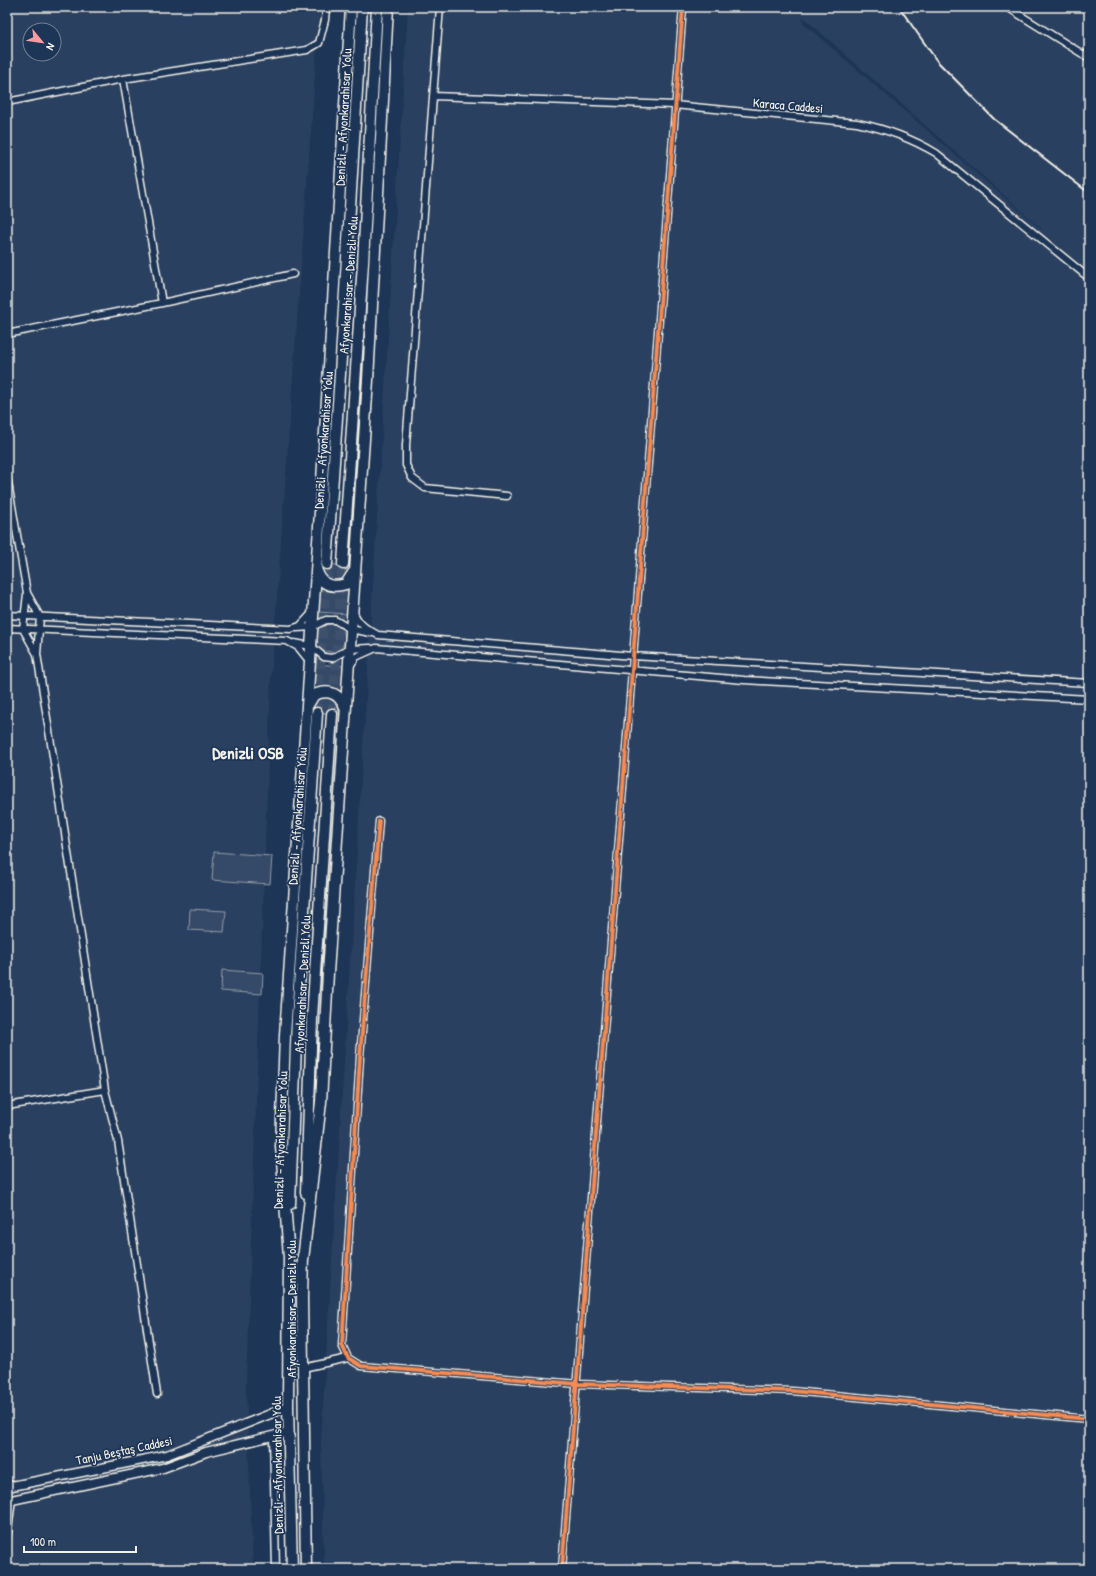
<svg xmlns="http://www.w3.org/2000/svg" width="1096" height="1576" font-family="'Patrick Hand',sans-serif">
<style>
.built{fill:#2a4060;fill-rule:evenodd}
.green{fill:#354a67;stroke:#949ea8}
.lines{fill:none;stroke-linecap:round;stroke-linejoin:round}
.trunk-tunnel{stroke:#3d516d;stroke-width:10;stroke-dasharray:10 5;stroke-linecap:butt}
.minor-casing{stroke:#f4f1e8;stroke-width:9}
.tertiary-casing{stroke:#f4f1e8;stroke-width:11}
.trunk-casing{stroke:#f4f1e8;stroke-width:13}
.minor{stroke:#1d3557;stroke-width:6}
.tertiary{stroke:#1d3557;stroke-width:8}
.trunk{stroke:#1d3557;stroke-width:10}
.rail{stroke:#f4f1e8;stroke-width:2}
.cycleway-casing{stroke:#1d3557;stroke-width:6}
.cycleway{stroke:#f68b52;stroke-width:4}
.labels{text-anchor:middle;stroke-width:3.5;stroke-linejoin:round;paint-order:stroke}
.street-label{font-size:13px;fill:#f4f1e8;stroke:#1d3557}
.district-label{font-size:17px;font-weight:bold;fill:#f4f1e8;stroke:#1d3557}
</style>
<rect width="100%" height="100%" fill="#1d3557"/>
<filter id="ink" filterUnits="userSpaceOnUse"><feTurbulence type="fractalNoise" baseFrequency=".025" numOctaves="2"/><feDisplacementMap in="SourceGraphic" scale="8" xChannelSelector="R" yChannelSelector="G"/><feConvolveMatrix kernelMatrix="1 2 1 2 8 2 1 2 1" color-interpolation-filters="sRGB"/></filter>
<g filter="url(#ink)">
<path class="built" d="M7 7H320L271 679 246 1386 253 1569H7ZM30 30H54V54H30Z
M408 7H1089V1569H324L321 1441ZM802 16 1041 228V229L803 23Z"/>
<path class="green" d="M321 564 350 566C350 576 345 578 337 583L328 580 321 570Z
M320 586C330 590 339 592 349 587L347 614 318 612Z
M317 638a14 14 0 1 1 28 0a14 14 0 1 1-28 0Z
M314 664 344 666 342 694C332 686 324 687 312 692Z
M327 696 335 698 338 704 339 714 311 712C313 702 317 698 327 696Z
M214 852 272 856 270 884 212 880Z
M190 909 226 911 224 932 189 930Z
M222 970 263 973 262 994 221 991Z"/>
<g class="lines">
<path class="trunk-tunnel" d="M317 713 327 564
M332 714 343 564"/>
<g class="minor-casing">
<path id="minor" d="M440 7 406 445V465L412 478 425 488 507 496
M1007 7 1089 58
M123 79 162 303
M433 96 674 105 857 123C886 129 911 138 936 153L1089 278
M7 102 123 79 307 50 319 43 325 20 326 7
M7 334 162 303 293 274
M7 477 27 593 40 617 37 654 105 1090 118 1141 157 1394
M27 594 23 629 37 654
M354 613C359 625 367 629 378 635L633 656 1089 683
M7 615 291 629 300 626 312 613
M7 628 287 641 298 647 310 662
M297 628 312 627 326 620H335L350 629 371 633
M294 643 311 646 324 657 332 658 349 649 370 648
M350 666 356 657 376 648 744 680 1089 699
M379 821 360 1057 342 1345 348 1358 361 1366 578 1384 792 1391 1089 1419
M7 1106 105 1090
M303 1368 348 1358
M273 1436 276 1569
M7 1539 12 1499
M562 1569C607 1049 639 527 683 7"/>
</g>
<g class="tertiary-casing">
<path id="tertiary" d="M7 1487 167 1455 288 1407
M7 1501 163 1468 206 1452 289 1432"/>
</g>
<g class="trunk-casing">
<path id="trunk" d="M327 564 340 374 362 7
M343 564 363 263 377 7
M317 571C322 586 332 588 346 584L353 573
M308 705 314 695C329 689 339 693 345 708
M306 1193 312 1018 332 714
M290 1204 297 1017 317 713
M289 1252 288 1407 292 1569
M303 1255 302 1298 306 1569
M289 1258 281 1146 285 1035 321 497 351 7
M303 1260 321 1102 328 973 368 380 388 7"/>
</g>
<use href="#minor" class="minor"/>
<use href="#tertiary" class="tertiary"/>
<use href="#trunk" class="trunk"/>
<path class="rail" d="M899 7 937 61 994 119 1089 193"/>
<g class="cycleway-casing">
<path id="cycleway" d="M379 821 360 1057 342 1345 348 1358 361 1366 578 1384 792 1391 1089 1419
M562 1569C607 1049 639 527 683 7"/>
</g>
<use href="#cycleway" class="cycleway"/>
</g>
</g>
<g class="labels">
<g class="street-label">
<text transform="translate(788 105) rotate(5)" y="5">Karaca Caddesi</text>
<text transform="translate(343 117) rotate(-87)" y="5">Denizli - Afyonkarahisar Yolu</text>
<text transform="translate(348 285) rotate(-86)" y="5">Afyonkarahisar - Denizli Yolu</text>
<text transform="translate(323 440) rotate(-86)" y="5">Denizli - Afyonkarahisar Yolu</text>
<text transform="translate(297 816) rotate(-86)" y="5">Denizli - Afyonkarahisar Yolu</text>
<text transform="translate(302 984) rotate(-87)" y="5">Afyonkarahisar - Denizli Yolu</text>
<text transform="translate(280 1140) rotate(-88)" y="5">Denizli - Afyonkarahisar Yolu</text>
<text transform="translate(291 1309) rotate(-90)" y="5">Afyonkarahisar - Denizli Yolu</text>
<text transform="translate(124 1450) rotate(-12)" y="5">Tanju Beştaş Caddesi</text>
<text transform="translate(277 1465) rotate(-91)" y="5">Denizli - Afyonkarahisar Yolu</text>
</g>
<g class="district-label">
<text x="248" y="759">Denizli OSB</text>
</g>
</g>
<rect width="1096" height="1576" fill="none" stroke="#1d3557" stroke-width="24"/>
<rect x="12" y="12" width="1072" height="1552" fill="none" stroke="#f4f1e8" stroke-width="1.5" filter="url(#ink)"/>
<g transform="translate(42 42) rotate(119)"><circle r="19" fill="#1d3557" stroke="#738091"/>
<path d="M0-3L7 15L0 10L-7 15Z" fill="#ff9aa2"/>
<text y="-6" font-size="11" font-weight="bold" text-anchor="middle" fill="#f4f1e8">N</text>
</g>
<path d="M24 1546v6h112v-6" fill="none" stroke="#f4f1e8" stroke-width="2"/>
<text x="30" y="1546" font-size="12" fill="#f4f1e8" stroke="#1d3557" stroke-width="3" paint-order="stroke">100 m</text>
</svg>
